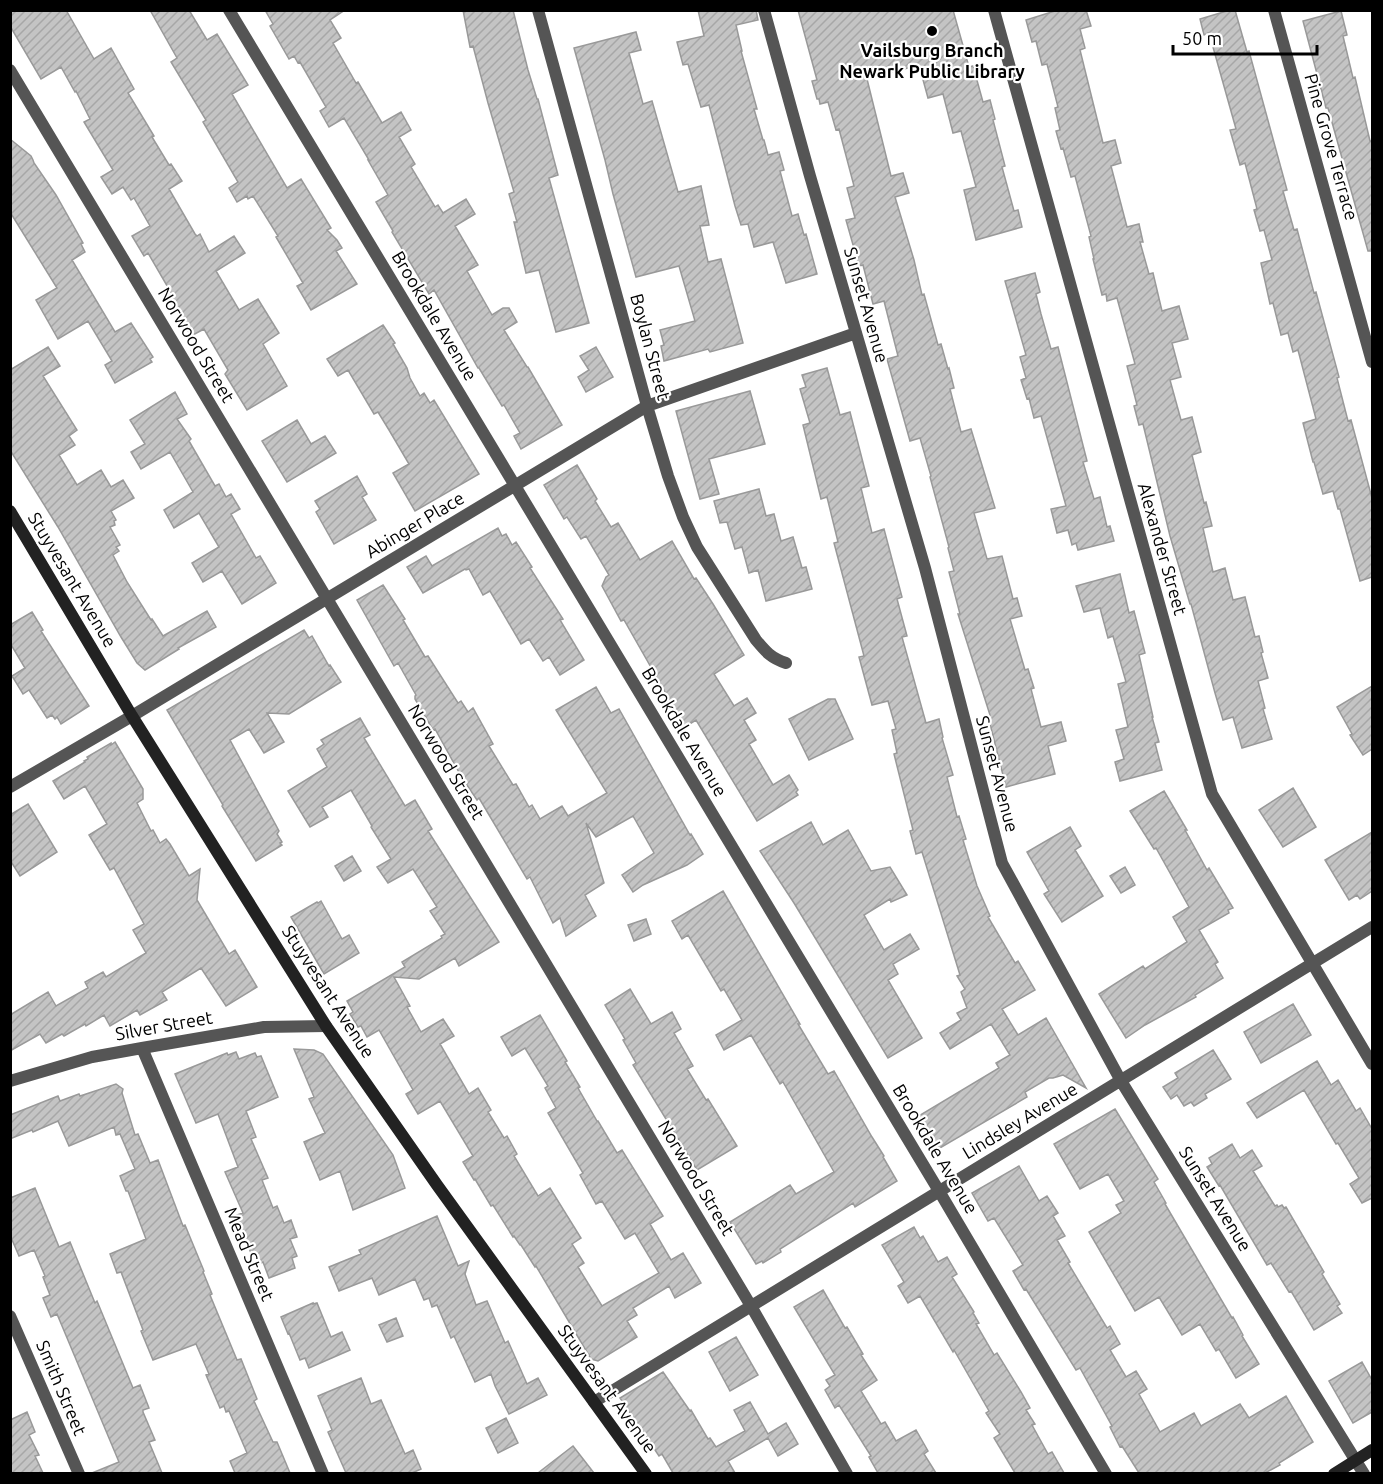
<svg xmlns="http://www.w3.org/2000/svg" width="1383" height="1484" font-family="Ubuntu,sans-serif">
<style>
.building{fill:url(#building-hatch);stroke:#999;stroke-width:1.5}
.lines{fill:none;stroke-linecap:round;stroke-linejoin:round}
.street{stroke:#555;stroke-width:12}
.secondary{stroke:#222;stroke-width:12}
.poi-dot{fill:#000;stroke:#fff;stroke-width:2}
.labels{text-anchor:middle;stroke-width:4.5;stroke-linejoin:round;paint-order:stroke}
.poi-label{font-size:18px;font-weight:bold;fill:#000;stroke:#fff}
.street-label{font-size:18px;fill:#000;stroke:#fff}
</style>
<defs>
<pattern id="building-hatch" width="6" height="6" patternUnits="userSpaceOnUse" patternTransform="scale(1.5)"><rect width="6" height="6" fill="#c4c4c4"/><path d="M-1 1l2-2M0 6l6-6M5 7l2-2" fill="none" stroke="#a7a7a7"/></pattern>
</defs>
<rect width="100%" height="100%" fill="#fff"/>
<path class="building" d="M10 10H66L94 59 111 48 134 89 128 93 154 136 152 137 169 165 171 164 182 181 169 189 195 234 197 236 200 234 209 252 234 236 245 253 216 271 239 310 258 299 269 317 279 333 263 344 287 386 247 410 225 374 228 370 204 329 191 336 169 298 173 296 148 253 144 256 132 236 150 226 134 198 131 200 123 187 112 194 101 177 113 170 84 122 90 119 76 91 75 92 61 67 41 79 10 26Z
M150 10H189L207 40 217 34 248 85 232 94 287 188 301 179 331 228 327 230 337 240 342 248 336 251 357 284 311 310 297 286 303 283 276 237 278 236 253 196 248 199 247 196 237 202 229 188 238 182 203 122 206 120 171 62 177 58Z
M265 10H345L330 20 341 38 333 43 356 83 358 82 382 123 401 112 411 130 399 137 415 164 411 167 435 207 438 205 443 213 466 199 475 214 455 226 478 265 467 271 492 315 503 308H509L517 322 504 330 527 367H528L562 425 521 449 514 436 520 433 504 405 502 406 479 368H478L434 290 429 294 392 232 393 231 376 202 388 195 368 160H369L344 118 329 127 320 111 326 107 300 62 298 63 294 56 289 59 270 26 273 24Z
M463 10H513L528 70 537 99H538L558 175 549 178 589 323 556 332 539 270 526 273 514 222H517L509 194 514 192 488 103 473 46 470 47Z
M698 10H756L758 20 736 25 742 51H741L757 109H754L763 140H764L768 155 779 152 784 170 780 171 792 216 798 214 804 235 806 234 817 274 786 283 773 242 754 247 748 224 741 225 735 206 709 105 701 107 688 64 683 65 677 42 704 36Z
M798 10H953L969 67 973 66 983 102 990 100 995 119 993 120 1005 166 1002 167 1014 211 1018 210 1022 227 976 240 964 190 976 187 961 131 953 133 943 94 928 98 919 65 867 79 891 176 903 173 909 193 895 197 914 260 922 295 924 294 938 345 941 344 948 369 949 368 954 388 950 389 961 432 971 429 995 508 974 513 987 559 1002 556 1013 599 1017 598 1022 616 1010 619 1025 670 1028 669 1034 688 1031 689 1041 727 1061 722 1066 741 1048 746 1055 774 1006 787 988 716 990 715 958 614H960L949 572 954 571 948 548 949 547 930 477 931 476 920 438 910 441 887 359 898 356 884 301 873 304 863 265 859 266 846 220 855 218 847 188 854 186 839 129 836 130 828 102 820 104 819 99H817L812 81 817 80Z
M1058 10H1086L1091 26 1080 29 1085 48 1080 50 1103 143 1115 140 1121 163 1111 166 1127 227 1139 224 1143 242H1140L1149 274 1153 273 1162 311 1179 306 1188 339 1172 343 1181 377 1170 380 1181 420 1192 417 1201 452 1192 455 1204 503 1206 502 1212 526 1203 528 1213 572 1225 568 1233 600 1245 597 1255 637 1259 636 1263 652 1261 653 1268 678 1258 681 1265 708 1263 709 1272 739 1242 748 1233 717 1223 720 1215 693 1191 604H1190L1170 536 1143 424 1139 425 1134 406 1137 405 1127 366 1135 364 1117 298 1107 301 1106 294 1102 295 1093 259H1094L1089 237 1091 236 1075 176 1071 177 1063 148 1061 149 1056 131 1060 130 1055 108 1058 107 1047 64 1042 65 1036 41 1032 42 1026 20Z
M1230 10H1235L1247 52 1249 51 1287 190 1283 191 1294 230 1297 229 1314 293 1316 292 1339 377 1337 378 1348 421 1351 420 1372 498V577L1360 581 1340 509H1338L1333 491 1323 494 1314 462H1313L1303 423 1316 419 1298 350 1293 352 1288 333 1281 335 1273 303 1270 304 1261 263 1272 260 1264 230 1260 231 1254 210 1257 209 1245 163 1240 165 1230 130 1236 129 1211 40 1208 33 1204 35 1200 19Z
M1341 11 1347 35 1343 36 1353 78 1355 77 1370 141H1372V251H1368L1328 108H1326L1303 21Z
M636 32 641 50 629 53 643 104 652 101 678 192 701 186 709 225 700 226 708 262 721 259 743 343 710 352 708 349 664 361 661 346 664 345 660 330 695 321 679 266 636 277 613 194 605 160 574 48Z
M10 139 31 156 33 160 34 163 56 195 83 243 81 244 85 252 72 260 115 332 131 323 153 357 150 359 152 362 115 383 105 365 112 361 88 321 58 339 36 300 57 288 10 212Z
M1035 273 1040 292 1036 294 1041 314 1051 349 1058 347 1087 461 1083 462 1094 499 1100 497 1107 527 1110 526 1114 541 1078 550 1076 543 1072 545 1068 530 1057 533 1051 509 1066 506 1041 416 1034 418 1029 398 1027 399 1021 380 1026 378 1020 357 1026 355 1005 281Z
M383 325 395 343 393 344 407 368 410 378 420 396 424 393 430 403 434 400 479 474 415 511 393 473 409 464 389 430 378 412 374 414 348 370 338 376 327 359Z
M48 347 60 366 43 376 77 430 69 436 75 445 59 455 77 485 101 470 111 487 123 480 134 498 111 511 116 520 114 521 115 525 110 527 120 545 116 547 119 551 113 555 127 582 151 620 152 619 163 636 207 611 216 627 178 648 179 649 145 670 137 663 121 637 58 527 10 450V370Z
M596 347 613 377 586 392 578 377 589 370 580 356Z
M827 368 840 415 850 412 869 486 861 488 872 533 884 529 902 597 897 599 907 636 902 637 926 723 939 719 943 737 942 738 953 775 947 777 957 817 959 816 966 839 963 840 977 886 990 916 988 917 1015 963 1018 961 1035 990 1002 1009 1018 1035 1046 1018 1086 1088 1063 1075 1053 1078H1049L1025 1092 1027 1097 940 1148 934 1146 917 1117 999 1068 996 1063 1010 1055 991 1024 950 1049 940 1033 961 1020 957 1013 967 1008 961 992 965 989 957 976 960 975 922 852 916 854 910 831 913 830 894 754 897 753 892 730 896 729 888 701 872 705 859 657 864 656 834 543 838 542 827 497 821 499 803 425 810 423 800 389 806 387 802 375Z
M750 391 765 444 709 459 719 494 700 499 676 411Z
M175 392 187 414 177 419 191 439 189 441 215 486 219 484 226 497 231 494 240 509 231 514 256 558 260 556 276 583 242 604 222 571 203 582 192 563 219 547 199 513 174 528 164 510 193 492 170 452 141 469 131 452 145 444 130 420Z
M297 420 311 444 325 436 336 453 287 482 262 441Z
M577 465 597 499 595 501 611 527 618 523 640 560 672 541 694 579 696 578 713 604 744 655 714 674 734 706 747 698 756 713 744 720 756 740 749 744 773 785 789 775 798 790 796 792 798 795 757 821 696 720 685 727 624 620 621 621 602 586 606 577 609 575 586 536 581 539 567 517 564 519 544 485Z
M357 476 367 494 362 497 376 520 334 544 316 512 320 509 315 501Z
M759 489 766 516 774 514 781 541 793 537 802 568 806 567 812 589 766 601 758 570 749 573 742 547 735 549 727 522 720 523 714 501Z
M498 528 502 536 506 534 512 545 516 542 532 567 530 568 563 619 560 620 584 660 560 675 549 657 543 661 529 639 521 644 490 591 483 595 469 569 466 570 465 569 423 593 407 567 426 556 432 566Z
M1120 574 1129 613 1134 611 1145 653 1139 655 1153 717H1152L1159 742 1155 743 1162 770 1120 781 1115 762 1124 759 1116 730 1128 727 1118 684 1126 682 1113 636 1108 638 1100 608 1084 612 1076 586Z
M383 585 405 619 403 620 425 657 428 656 458 703 461 701 468 712 473 708 493 744 489 746 513 785 516 784 529 807 532 805 540 819 562 806 568 816 607 793 556 710 596 687 611 713 619 709 690 835 691 834 703 854 687 865 643 885 633 892 622 875 654 853 633 816 596 837 586 823 604 883 585 895 596 916 566 936 560 918 553 923 530 877 527 879 479 798 477 800 467 785H466L435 729 433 730 415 699V696L416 695 398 663 394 666 357 600Z
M32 612 43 630 41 631 89 706 61 724 57 717 55 719 52 715 47 718 29 690 23 694 12 676 25 668 10 643V625Z
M304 630 309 638 312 636 329 666 330 665 341 682 289 714 267 713 284 742 264 753 249 729 230 740 279 831 277 834 282 842 280 843 282 845 256 861 222 806 223 805 167 710Z
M1372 686V749L1363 755 1350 735 1352 734 1337 707Z
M828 699H835L853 739 809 760 789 719Z
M360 718 370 735 364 738 405 806 415 800 432 829 428 831 499 942 459 966 455 958 419 979 394 977 410 1006 407 1007 421 1032 443 1019 454 1036 440 1044 469 1094 478 1088 491 1110 488 1112 504 1138 507 1136 517 1154 514 1156 538 1196 550 1188 581 1238 572 1244 584 1263 578 1267 602 1306 659 1273 635 1233 625 1239 602 1201 596 1204 580 1175 583 1173 548 1113 556 1108 545 1088 548 1086 525 1048 512 1056 501 1037 540 1015 567 1061 565 1062 580 1087 578 1088 597 1121H598L617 1153 622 1150 663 1216 650 1224 671 1260 683 1253 701 1283 675 1298 669 1286 633 1308 637 1315 627 1321 637 1337 598 1361 591 1359 536 1266 535 1267 521 1245H520L514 1236 513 1237 493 1205 491 1206 475 1179 474 1180 463 1162 473 1156 440 1101 418 1114 406 1094 413 1090 379 1030 367 1037 361 1026 358 1027 350 1014 353 1012 347 1001 405 967 402 962 442 938 441 936 445 934 430 911 437 907 413 869 388 883 377 867 391 859 371 827 372 826 351 790 322 807 328 817 310 827 288 791 327 767 317 749 324 744 321 740Z
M115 742 143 789V799L137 803 151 831 153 830 160 843 166 839 170 844 189 876 200 869 197 900 229 954 235 950 257 987 226 1006 201 968 162 992 167 1000 140 1015 137 1010 110 1026 104 1015 86 1026 85 1024 64 1036 62 1034 46 1043 40 1034 10 1051V1015L48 992 56 1006 88 988 85 982 103 972 106 977 146 953 133 930 144 924 114 868 110 870 89 835 107 824 85 786 64 799 53 781 85 762 84 761 88 759 87 757 111 743V745Z
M1293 788 1316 827 1283 847 1259 810Z
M1164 791 1187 830H1185L1207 870 1209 868 1233 908 1228 910 1229 913 1199 930 1218 962 1215 964 1223 978 1195 995 1196 997 1145 1025 1126 1038 1099 994 1143 966 1145 969 1187 942 1173 917 1189 907 1156 848 1154 849 1130 811Z
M28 804 57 852 20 876 10 860V815Z
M811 822 823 845 848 830 871 871 890 867 907 895 891 902 890 899 864 915 884 950 910 934 919 949 893 964 898 974 888 980 922 1038 888 1058 794 903 760 851Z
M1070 827 1081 846 1075 850 1103 896 1062 922 1044 894 1049 891 1027 852Z
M1372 832V891L1360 899 1357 895 1349 900 1325 860Z
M352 856 361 871 344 881 335 866Z
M1125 867 1135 885 1121 893 1110 876Z
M723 891 800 1024H798L828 1074 834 1071 872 1137 884 1156 883 1157 897 1181 855 1207 853 1203 780 1249 781 1252 763 1263 762 1261 756 1264 730 1222 790 1185 796 1194 834 1172 783 1082 780 1084 751 1035 724 1050 716 1035 742 1020 724 989 721 991 688 935 682 939 672 921Z
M321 901 342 939 349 935 359 953 324 974 291 917 317 902 318 903Z
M646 919 651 934 634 941 628 925Z
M630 989 651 1024 672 1012 681 1029 674 1033 693 1066 687 1069 706 1100 708 1099 737 1146 697 1170 633 1065 636 1063 623 1040 625 1039 605 1005Z
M1293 1004 1311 1035 1261 1063 1244 1032Z
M294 1049 314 1050 323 1054 393 1155 405 1188 353 1210 340 1171 320 1180 304 1142 325 1133 309 1099 314 1097Z
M1213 1050 1231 1079 1205 1094 1207 1098 1194 1106 1191 1102 1184 1106 1177 1095 1171 1099 1163 1087 1178 1078 1175 1073Z
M236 1052 239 1059 255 1053 257 1057 261 1056 278 1097 246 1111 256 1137 251 1139 268 1178 262 1180 273 1208 277 1206 284 1223 291 1220 297 1237 290 1239 297 1256 292 1258 295 1268 269 1278 263 1262 258 1264 255 1255 252 1256 237 1215 243 1213 225 1172 238 1167 218 1114 196 1123 175 1074 227 1053 228 1055Z
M1317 1061 1331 1085 1338 1080 1356 1111 1360 1108 1372 1129V1199V1198L1362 1203 1350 1184 1359 1178 1338 1143 1336 1144 1304 1090 1257 1118 1247 1103Z
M116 1084 123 1089 122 1093 135 1135 138 1134 150 1163 158 1160 183 1226 185 1225 204 1271 203 1272 212 1294 210 1295 237 1360 241 1359 257 1399 254 1401 273 1442H277L290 1473H235L230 1461 247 1453 229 1411 226 1412 224 1406 220 1408 206 1375 209 1374 196 1344 153 1360 141 1331 143 1330 121 1272 117 1273 110 1254 146 1239 128 1191H126L120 1176 135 1169 120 1134 116 1135 114 1127 69 1146 58 1121 33 1132 32 1130 10 1139V1115L58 1096 60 1101 79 1094 80 1096Z
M1115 1109 1158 1179 1154 1182 1166 1203 1165 1204 1232 1318 1233 1317 1243 1335 1242 1336 1259 1364 1236 1378 1219 1349 1216 1351 1200 1324 1182 1335 1159 1297 1135 1311 1089 1232 1121 1213 1116 1205 1124 1201 1108 1174 1080 1189 1054 1144Z
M1232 1144 1240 1158 1252 1150 1262 1166 1253 1171 1275 1206 1277 1205 1278 1207 1282 1205 1284 1208 1286 1207 1324 1272 1322 1274 1340 1304 1337 1306 1342 1313 1314 1330 1291 1291 1289 1292 1271 1263 1267 1265 1220 1185 1219 1186 1207 1167 1212 1164 1209 1158Z
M1019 1166 1039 1201 1047 1196 1058 1213 1053 1216 1065 1236 1057 1240 1070 1262 1068 1263 1107 1328 1110 1326 1120 1344 1110 1350 1126 1377 1136 1371 1147 1389 1139 1394 1160 1432 1194 1413 1201 1426 1240 1404 1249 1418 1286 1396 1313 1442 1279 1463 1280 1465 1265 1473H1139L1122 1446 1120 1447 1110 1427 1112 1426 1080 1368 1076 1370 1026 1289 1024 1290 1013 1271 1023 1265 994 1218 988 1221 972 1193Z
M35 1188 59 1247 70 1242 95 1303 97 1301 133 1388 140 1385 149 1408 143 1410V1412L155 1440 149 1442 162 1473H92L119 1462 57 1314 51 1317 43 1298 50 1295 43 1277 45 1276 34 1250 19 1256 10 1235V1198Z
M437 1216 458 1266 469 1261 465 1274 476 1305 487 1301 505 1343 508 1341 527 1384 538 1378 547 1395 509 1414 495 1386 491 1374 475 1382 454 1336 451 1338 437 1305 432 1307 429 1298 424 1300 415 1279 379 1295 372 1278 339 1291 329 1267 361 1254 359 1250Z
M914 1227 920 1238 923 1236 938 1262 947 1257 957 1274 952 1277 974 1312 973 1313 979 1323 976 1324 994 1355 997 1353 1021 1392 1030 1408 1026 1410 1035 1424 1032 1425 1048 1454 1052 1452 1064 1473H1015L994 1438 1000 1434 986 1413 989 1411 954 1350 953 1352 920 1296 908 1303 898 1286 904 1282 882 1245Z
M823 1290 845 1328 847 1327 863 1354 861 1355 877 1380 861 1391 881 1424 885 1422 896 1441 916 1430 928 1451 924 1454 936 1473H878L869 1457 871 1456 839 1405 835 1408 825 1390 830 1386 826 1380 835 1375 794 1307Z
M313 1303V1304L317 1303 331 1337 342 1332 350 1350 309 1368 305 1358 300 1360 289 1333 288 1334 281 1317Z
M396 1318 403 1336 387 1342 379 1325Z
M736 1337 758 1375 730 1391 709 1352Z
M1362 1362 1372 1380V1412L1353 1423 1329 1381Z
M663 1372 690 1411 691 1410 708 1439 710 1438 716 1447 745 1431 734 1410 750 1402 768 1434 786 1423 798 1444 778 1456 768 1438 728 1461 735 1473H673L662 1454 659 1456 620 1398Z
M361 1378 371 1404 381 1400 405 1454 413 1450 421 1469 412 1473H346L328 1432 332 1430 318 1396Z
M27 1412 35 1432 29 1435 39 1455 35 1456 43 1473H10V1420Z
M506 1418 518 1443 498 1453 486 1428Z
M573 1446 594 1473H538Z"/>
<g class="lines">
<path class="street" d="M229 10 942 1196 1106 1474
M538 10 647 406 668 476 683 517 697 547 756 640C766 652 771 658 786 663
M764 10 810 176 925 568 1002 863 1121 1081 1364 1474
M994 10 1212 794 1372 1064
M1274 10 1372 362
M10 70 751 1306 847 1474
M10 787 132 716 647 406 856 333
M142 1048 323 1474
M10 1081 92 1057 142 1048 264 1027 326 1026
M10 1316 79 1474
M594 1402 1372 927"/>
<path class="secondary" d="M10 511 132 716 326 1026 437 1185 646 1474
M1334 1474 1372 1450"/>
</g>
<circle class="poi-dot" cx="932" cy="31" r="6"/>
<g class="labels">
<g class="poi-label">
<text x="932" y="57">Vailsburg Branch<tspan x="932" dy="21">Newark Public Library</tspan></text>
</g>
<g class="street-label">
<text transform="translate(1331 147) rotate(74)" y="6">Pine Grove Terrace</text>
<text transform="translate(866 305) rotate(74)" y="6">Sunset Avenue</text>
<text transform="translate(434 316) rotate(59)" y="6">Brookdale Avenue</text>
<text transform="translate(196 345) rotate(59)" y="6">Norwood Street</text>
<text transform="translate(650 347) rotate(75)" y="6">Boylan Street</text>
<text transform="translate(415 525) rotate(-31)" y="6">Abinger Place</text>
<text transform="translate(1162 549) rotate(74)" y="6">Alexander Street</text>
<text transform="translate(72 580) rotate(59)" y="6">Stuyvesant Avenue</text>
<text transform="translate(684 732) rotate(59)" y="6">Brookdale Avenue</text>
<text transform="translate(446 762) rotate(59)" y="6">Norwood Street</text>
<text transform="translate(997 774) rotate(75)" y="6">Sunset Avenue</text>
<text transform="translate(328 992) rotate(57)" y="6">Stuyvesant Avenue</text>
<text transform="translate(164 1026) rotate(-10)" y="6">Silver Street</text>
<text transform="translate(1020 1121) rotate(-31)" y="6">Lindsley Avenue</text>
<text transform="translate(935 1149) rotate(59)" y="6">Brookdale Avenue</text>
<text transform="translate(696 1178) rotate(59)" y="6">Norwood Street</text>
<text transform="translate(1215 1199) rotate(58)" y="6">Sunset Avenue</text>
<text transform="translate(249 1254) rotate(67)" y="6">Mead Street</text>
<text transform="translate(61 1388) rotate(67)" y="6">Smith Street</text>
<text transform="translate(607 1389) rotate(54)" y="6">Stuyvesant Avenue</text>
</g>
</g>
<rect width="1383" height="1484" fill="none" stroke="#000000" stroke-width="24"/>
<path d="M1173 45v9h144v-9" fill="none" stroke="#000000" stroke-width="3"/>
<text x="1182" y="45" font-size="18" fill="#000000" stroke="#ffffff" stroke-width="4.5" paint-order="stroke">50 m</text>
</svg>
